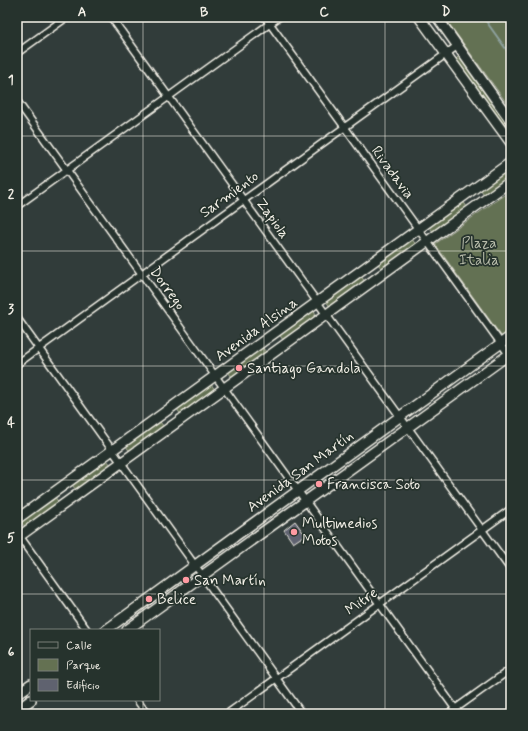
<svg xmlns="http://www.w3.org/2000/svg" width="528" height="731" font-family="Mynerve,sans-serif">
<style>
.green{fill:#647152;stroke:#acb19d}
.lines{fill:none;stroke-linecap:round;stroke-linejoin:round}
.stream{stroke:#8da19f;stroke-width:2}
.building{fill:#5f626f;stroke:#f4f1e8}
.street-casing{stroke:#f4f1e8;stroke-width:9}
.secondary-casing{stroke:#f4f1e8;stroke-width:12}
.street{stroke:#26332d;stroke-width:6}
.secondary{stroke:#26332d;stroke-width:9}
.grid{fill:none;stroke:#f4f1e8;stroke-width:1;stroke-opacity:0.55}
.poi-dot{fill:#ff9aa2;stroke:#26332d;stroke-width:1.5}
.labels{text-anchor:middle;stroke-width:3.5;stroke-linejoin:round;paint-order:stroke}
.street-label{font-size:15px;fill:#f4f1e8;stroke:#26332d}
.park-label{font-size:15px;fill:#babeac;stroke:#26332d}
.poi-label{font-size:15px;fill:#f4f1e8;stroke:#26332d;text-anchor:start}
.neatline{fill:none;stroke:#f4f1e8;stroke-width:1.5}
.grid-label{font-size:13px;text-anchor:middle;font-weight:bold;fill:#f4f1e8}
</style>
<rect width="100%" height="100%" fill="#313c3a"/>
<filter id="ink" filterUnits="userSpaceOnUse"><feTurbulence type="fractalNoise" baseFrequency=".025" numOctaves="2"/><feDisplacementMap in="SourceGraphic" scale="8" xChannelSelector="R" yChannelSelector="G"/><feConvolveMatrix kernelMatrix="1 2 1 2 8 2 1 2 1" color-interpolation-filters="sRGB"/></filter>
<g filter="url(#ink)">
<path class="green" d="M444 17H511V109Z
M460 55 511 126V136L456 59Z
M511 167V175L484 194 480 189Z
M511 190V331L502 337 435 244Z
M463 201 467 207 433 232 429 226Z
M412 239 416 245 382 269 378 264Z
M361 276 365 282 330 307 326 301Z
M313 310 317 315 283 340 279 334Z
M262 347 266 352 232 377 228 372Z
M211 384 215 390 181 415 177 409Z
M160 422 164 427 130 452 126 446Z
M107 460 111 465 76 490 72 485Z
M55 497 59 503 25 527 21 522Z"/>
<g class="lines">
<path class="stream" d="M483 17 511 56"/>
</g>
<path class="building" d="M295 521 305 535 293 543 284 530Z"/>
<g class="lines">
<g class="street-casing">
<path id="street" d="M111 17 511 570
M265 17 510 356
M17 53 67 17
M17 101 459 714
M17 206 279 17
M17 318 302 714
M17 364 457 46
M18 534 87 630
M137 700 147 714
M227 714 511 509
M448 714 511 669"/>
</g>
<g class="secondary-casing">
<path id="secondary" d="M419 17 511 143
M437 17 511 121
M17 519 511 162
M17 538 511 181
M106 630 511 336
M127 630 511 353
M17 694 31 684
M17 710 31 700"/>
</g>
<use href="#street" class="street"/>
<use href="#secondary" class="secondary"/>
</g>
</g>
<path class="grid" d="M143 17V630M264 17V714M385 17V714M17 136H511M17 251H511M17 366H511M17 480H511M17 594H511M143 700V714"/>
<g class="poi-dot">
<circle cx="239" cy="368" r="4"/>
<circle cx="319" cy="484" r="4"/>
<circle cx="294" cy="532" r="4"/>
<circle cx="186" cy="580" r="4"/>
<circle cx="149" cy="599" r="4"/>
</g>
<g class="labels">
<g class="street-label">
<text transform="translate(393 172) rotate(54)" y="5">Rivadavia</text>
<text transform="translate(229 194) rotate(-36)" y="5">Sarmiento</text>
<text transform="translate(273 218) rotate(54)" y="5">Zapiola</text>
<text transform="translate(168 288) rotate(54)" y="5">Dorrego</text>
<text transform="translate(256 329) rotate(-36)" y="5">Avenida Alsina</text>
<text transform="translate(300 471) rotate(-36)" y="5">Avenida San Martín</text>
<text transform="translate(361 601) rotate(-36)" y="5">Mitre</text>
</g>
<g class="park-label">
<text x="479" y="248">Plaza<tspan x="479" dy="17">Italia</tspan></text>
</g>
<g class="poi-label">
<text x="247" y="373">Santiago Gandola</text>
<text x="327" y="489">Francisca Soto</text>
<text x="302" y="528">Multimedios<tspan x="302" dy="17">Motos</tspan></text>
<text x="194" y="585">San Martín</text>
<text x="157" y="604">Belice</text>
</g>
</g>
<rect width="528" height="731" fill="none" stroke="#26332d" stroke-width="44"/>
<rect x="30" y="629" width="130" height="72" fill="#26332d" stroke="#787f78"/>
<rect x="38" y="642" width="20" height="6" fill="#26332d" stroke="#787f78"/>
<text x="66" y="649" font-size="12" fill="#f4f1e8">Calle</text>
<rect x="38" y="659" width="20" height="12" fill="#647152" stroke="#787f78"/>
<text x="66" y="669" font-size="12" fill="#f4f1e8">Parque</text>
<rect x="38" y="679" width="20" height="12" fill="#5f626f" stroke="#787f78"/>
<text x="66" y="689" font-size="12" fill="#f4f1e8">Edificio</text>
<rect x="22" y="22" width="484" height="687" class="neatline"/>
<g class="grid-label">
<text x="82" y="16">A</text>
<text x="204" y="16">B</text>
<text x="324" y="16">C</text>
<text x="446" y="16">D</text>
<text x="11" y="84">1</text>
<text x="11" y="198">2</text>
<text x="11" y="313">3</text>
<text x="11" y="427">4</text>
<text x="11" y="542">5</text>
<text x="11" y="656">6</text>
</g>
</svg>
